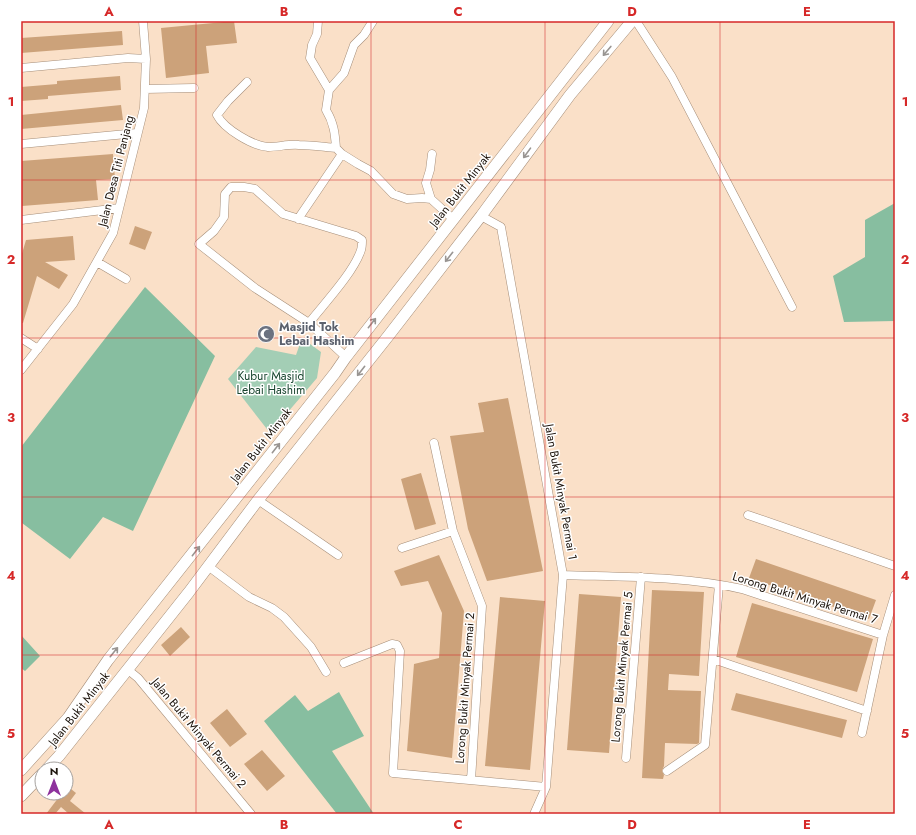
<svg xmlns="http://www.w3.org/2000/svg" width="916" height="835" font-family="Jost,sans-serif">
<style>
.green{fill:#a3ceb5}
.forest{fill:#87bea0}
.building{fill:#cca27a}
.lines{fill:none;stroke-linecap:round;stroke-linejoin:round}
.minor-casing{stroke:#a68e79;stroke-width:9}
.secondary-casing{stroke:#a68e79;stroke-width:12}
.minor{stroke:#fff;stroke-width:8}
.secondary{stroke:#fff;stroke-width:11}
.oneway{stroke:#999592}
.grid{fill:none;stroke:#d62828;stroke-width:1;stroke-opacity:0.55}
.labels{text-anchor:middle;stroke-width:3;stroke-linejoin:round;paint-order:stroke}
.street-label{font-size:12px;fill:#1d140c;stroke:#fff}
.worship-label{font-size:12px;font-weight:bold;fill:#5b616d;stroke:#fff;text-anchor:start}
.park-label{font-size:12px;fill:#19452f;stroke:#fff}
.neatline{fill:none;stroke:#d62828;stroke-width:1.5}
.grid-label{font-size:13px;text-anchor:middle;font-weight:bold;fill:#d62828}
</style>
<rect width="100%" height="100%" fill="#fae0c8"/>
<path class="green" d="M302 338 321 352 317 378 270 433 228 379 256 347 296 355Z"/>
<path class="forest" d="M895 203V321L844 322 833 276 865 257V220Z
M145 287 215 356 133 531 103 517 70 559 22 523 21 525V447Z
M21 635 40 656 25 671 21 668Z
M339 692 364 736 332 751 374 814H337L264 721 295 695 308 711Z"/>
<path class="building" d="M234 21 237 43 206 46 209 73 166 78 161 28Z
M122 31 123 45 21 53V38Z
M120 76 121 90 48 96V99L21 101V87L57 84V81Z
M121 105 123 120 21 129V115Z
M113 154 115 179 96 180 98 200 22 206 21 161Z
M135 226 152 232 145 250 129 244Z
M73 236 75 260 45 262 68 275 59 289 37 276 23 323H21V257L26 240Z
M508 398 543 571 487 581 468 529 450 436 484 432 478 403Z
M421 473 436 524 415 530 401 479Z
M439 555 464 611 452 758 407 751 414 664 439 658 442 613 428 581 401 586 394 571Z
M756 559 876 600 869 619 749 578Z
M652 590 704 592 699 676 669 674 668 690 701 691 699 743 697 744 665 743 664 766 662 771 664 775 663 779 642 778Z
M579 594 621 597 609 753 567 750Z
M500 597 545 601 530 770 485 766Z
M752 603 873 639 857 692 736 657Z
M181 627 190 637 170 656 161 645Z
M736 693 847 720 842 738 731 710Z
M227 709 247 734 230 747 210 723Z
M262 750 285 776 267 791 244 764Z
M66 785 76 793 70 801 86 814H69L61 807 55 814H46L62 793H66Z"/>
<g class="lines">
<g class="minor-casing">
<path id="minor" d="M318 21 317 34 312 45 310 58 329 90
M373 21 364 35 354 45 344 73 329 90 326 110C334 123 335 134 336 148L342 154 358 164 371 171 393 194 407 199 422 198 431 199
M636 21 672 77 792 307
M21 68 128 58 146 59
M247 82 228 101 217 115C224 129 253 146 268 147 278 147 289 144 299 145 311 145 324 147 336 148
M145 89 194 88
M21 144 137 133
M432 154 430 170 426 183 431 199 453 219
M481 216 501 227 563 575 546 787 534 814
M298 219 342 154
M21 220 119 208
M97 262 126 279
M309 323C324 304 354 272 361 250 362 247 362 243 362 240L356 236 283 214 255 189 244 187H231L225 194 224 217 214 231 199 244 255 288 309 323 346 357
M21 338 38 349
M21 370 73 304 113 233 144 108 146 59 143 21
M434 443 453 531 482 606 471 780
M258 500 338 555
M748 515 895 566
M402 548 453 531
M208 566 249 597 272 608 284 617 311 647 326 672
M563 575C623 577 684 576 742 589L883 635
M713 659 867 711
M344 663 392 644 397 645 400 651 393 773 546 787
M127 669 138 678 251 814
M862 733 883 635 895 595
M626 758 641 577
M667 771 705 745 719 585"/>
</g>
<g class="secondary-casing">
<path id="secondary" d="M47 769 59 756 189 592 258 500 389 335 481 216 570 95 632 21
M21 770 68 718 108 660 335 373 346 357 608 21
M21 796 42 774"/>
</g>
<use href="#minor" class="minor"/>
<use href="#secondary" class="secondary"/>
</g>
<defs><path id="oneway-shaft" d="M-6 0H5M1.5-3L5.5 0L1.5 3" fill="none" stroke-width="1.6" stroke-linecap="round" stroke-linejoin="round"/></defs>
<g class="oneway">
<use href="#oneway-shaft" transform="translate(607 51) rotate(130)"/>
<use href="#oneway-shaft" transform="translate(527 153) rotate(126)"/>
<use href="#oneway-shaft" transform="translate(449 257) rotate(128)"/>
<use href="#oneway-shaft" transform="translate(372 323) rotate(-52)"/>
<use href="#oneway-shaft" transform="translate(361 371) rotate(128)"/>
<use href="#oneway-shaft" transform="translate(276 448) rotate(-52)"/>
<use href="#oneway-shaft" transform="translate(196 551) rotate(-52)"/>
<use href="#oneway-shaft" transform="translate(114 652) rotate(-51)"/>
</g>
<path class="grid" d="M196 21V814M371 21V814M545 21V814M720 21V814M21 180H895M21 338H895M21 497H895M21 655H895"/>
<defs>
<g id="mosque-disc" transform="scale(0.9)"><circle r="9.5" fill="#6b7280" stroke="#fff"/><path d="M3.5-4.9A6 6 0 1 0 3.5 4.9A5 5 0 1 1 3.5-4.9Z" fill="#fff"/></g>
</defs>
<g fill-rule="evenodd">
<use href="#mosque-disc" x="266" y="334"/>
</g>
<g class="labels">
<g class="street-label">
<text transform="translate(116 171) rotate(-76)" y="4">Jalan Desa Titi Panjang</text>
<text transform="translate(460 190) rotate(-52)" y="4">Jalan Bukit Minyak</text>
<text transform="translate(261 445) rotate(-52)" y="4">Jalan Bukit Minyak</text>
<text transform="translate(561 492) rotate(80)" y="4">Jalan Bukit Minyak Permai 1</text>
<text transform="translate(805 598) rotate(17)" y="4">Lorong Bukit Minyak Permai 7</text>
<text transform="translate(622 667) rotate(-85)" y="4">Lorong Bukit Minyak Permai 5</text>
<text transform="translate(465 688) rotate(-86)" y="4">Lorong Bukit Minyak Permai 2</text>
<text transform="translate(79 709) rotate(-52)" y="4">Jalan Bukit Minyak</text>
<text transform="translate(199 733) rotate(50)" y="4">Jalan Bukit Minyak Permai 2</text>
</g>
<g class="worship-label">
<text x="279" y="331">Masjid Tok<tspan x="279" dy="14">Lebai Hashim</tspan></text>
</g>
<g class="park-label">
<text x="271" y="380">Kubur Masjid<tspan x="271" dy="14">Lebai Hashim</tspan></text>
</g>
</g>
<rect width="916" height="835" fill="none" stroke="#ffffff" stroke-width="44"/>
<g transform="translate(54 781)"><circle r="19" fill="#ffffff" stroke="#a5a19e"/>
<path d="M0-3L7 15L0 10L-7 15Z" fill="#8e329d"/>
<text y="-6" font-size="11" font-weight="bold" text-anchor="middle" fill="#1d140c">N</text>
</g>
<rect x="22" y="22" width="872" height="791" class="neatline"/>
<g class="grid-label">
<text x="109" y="16">A</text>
<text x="284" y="16">B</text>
<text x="458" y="16">C</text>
<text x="632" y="16">D</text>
<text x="807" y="16">E</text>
<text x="11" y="106">1</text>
<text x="905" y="106">1</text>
<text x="11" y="264">2</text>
<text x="905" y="264">2</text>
<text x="11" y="422">3</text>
<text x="905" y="422">3</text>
<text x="11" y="580">4</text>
<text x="905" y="580">4</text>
<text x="11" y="738">5</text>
<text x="905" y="738">5</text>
<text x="109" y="829">A</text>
<text x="284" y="829">B</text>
<text x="458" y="829">C</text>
<text x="632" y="829">D</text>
<text x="807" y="829">E</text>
</g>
</svg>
